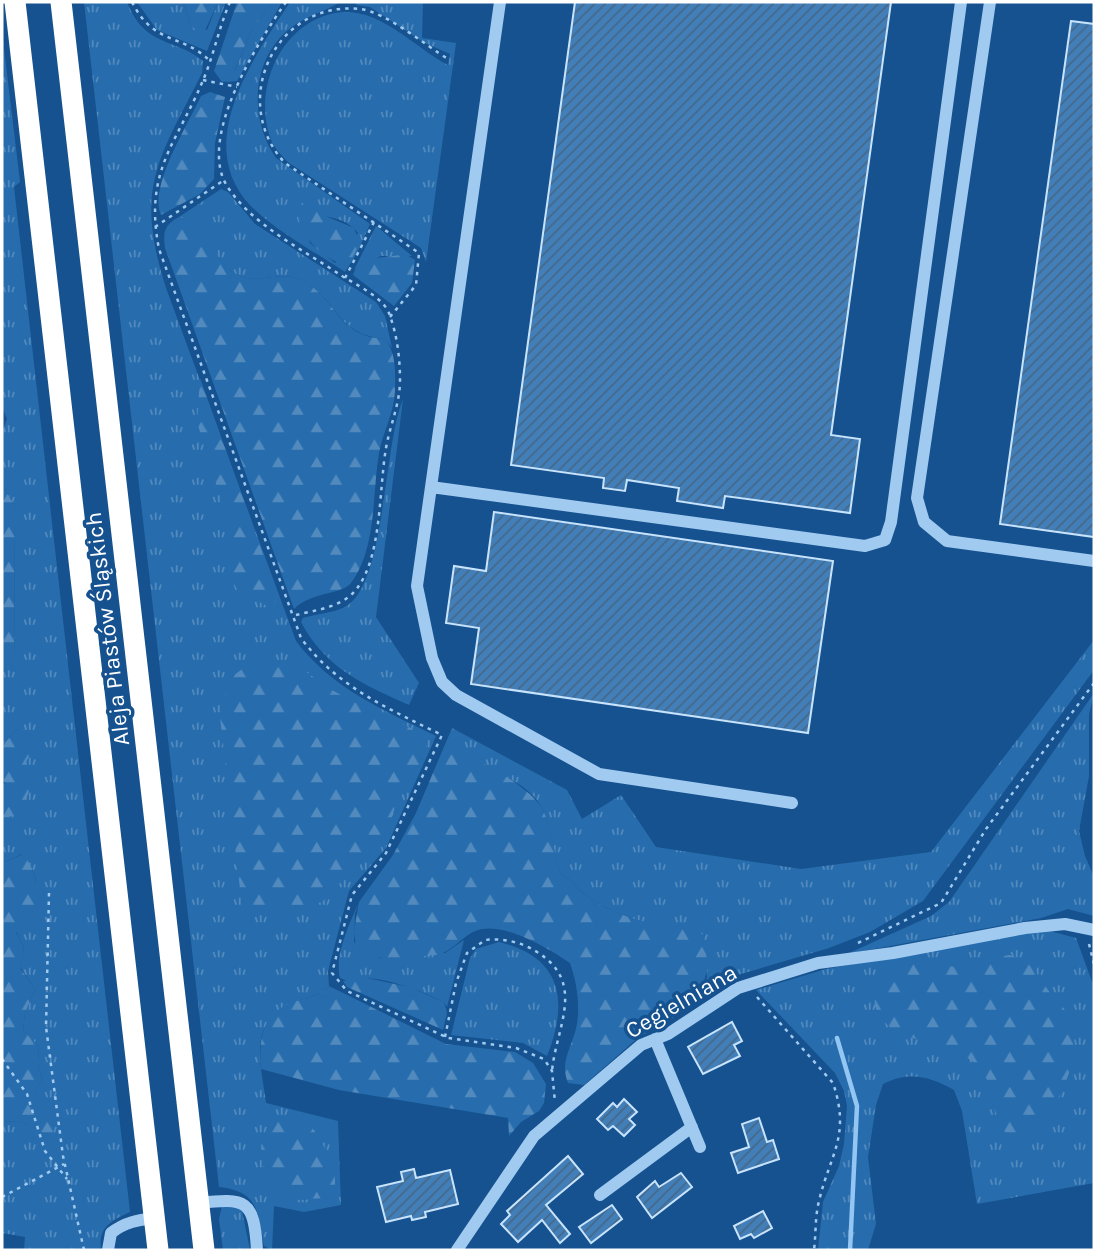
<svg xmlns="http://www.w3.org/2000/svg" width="1096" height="1252" font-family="Karla,sans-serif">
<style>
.grass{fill:url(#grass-tufts);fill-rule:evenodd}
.forest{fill:url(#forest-firs)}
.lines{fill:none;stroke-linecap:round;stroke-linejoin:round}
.stream{stroke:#93c6f3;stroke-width:4.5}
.building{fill:url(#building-hatch);stroke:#c8e3fc;stroke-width:2}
.path{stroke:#a1caf0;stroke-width:2.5;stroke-dasharray:3.5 5;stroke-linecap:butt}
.minor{stroke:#a1caf0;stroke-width:12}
.highway{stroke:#fff;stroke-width:21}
.labels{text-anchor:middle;stroke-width:7;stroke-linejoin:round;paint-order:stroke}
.street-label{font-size:23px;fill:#fff;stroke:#15528f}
</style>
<defs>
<pattern id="grass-tufts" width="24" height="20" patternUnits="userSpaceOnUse" patternTransform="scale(1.75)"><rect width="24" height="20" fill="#276dae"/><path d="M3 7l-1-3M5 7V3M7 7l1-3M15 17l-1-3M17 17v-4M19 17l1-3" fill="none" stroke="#528abe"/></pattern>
<pattern id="forest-firs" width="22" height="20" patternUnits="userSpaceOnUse" patternTransform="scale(1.75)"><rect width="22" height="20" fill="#276dae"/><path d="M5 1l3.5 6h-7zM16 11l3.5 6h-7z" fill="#528abe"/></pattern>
<pattern id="building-hatch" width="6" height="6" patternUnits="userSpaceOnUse" patternTransform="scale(1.75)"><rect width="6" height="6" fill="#427fb9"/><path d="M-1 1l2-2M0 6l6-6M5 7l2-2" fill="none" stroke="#466888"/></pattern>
</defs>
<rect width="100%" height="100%" fill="#15528f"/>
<path class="grass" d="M84 2H127C145 48 174 37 203 61L202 73C158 161 134 187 166 288L296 641C332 689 384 710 436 736L386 848 349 891 328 971 329 986C316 999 299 998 284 1007 248 1028 262 1069 266 1103L338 1121 341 1205 304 1212 274 1206 272 1250 264 1246C258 1211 258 1191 219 1187Z
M137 2H183L191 26 207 30 218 2H226L207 51 157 30Z
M273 2H282L237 81 226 82 235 70 252 29Z
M290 2H339C333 8 304 17 292 27 251 57 248 118 276 158L370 224 357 253 345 272C314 251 275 231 249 204 193 143 254 57 290 2ZM299 215C319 215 344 215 358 233L335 263 310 243Z
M354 2H423L422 38 456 43 426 262 421 248 289 163C283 157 276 150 272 142 250 89 283 16 344 12 382 10 417 49 448 65L450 54 423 42 370 7 357 5Z
M2 32 20 182 14 187 130 1212C111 1221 98 1227 101 1250H24L25 1237 2 1233V1122L20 1121 54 1138 34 1091 42 1080 38 1063 39 1047 23 1030 25 1013 35 989 20 967 24 948 16 931C33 900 48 886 22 854L2 863V824L22 777 24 762 17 729 2 746V673L14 663 15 506 6 492 2 474 3 430 7 419 3 409 2 372Z
M221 189 228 192 255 224 376 302 385 316 392 348 385 339C334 334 340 300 301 280 279 269 257 287 234 273 211 259 213 231 179 217Z
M376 226 412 256H381L354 270Z
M403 399 376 617 419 683 409 705C364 685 325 668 301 622L303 618C316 614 333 613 345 607 386 585 383 447 403 399Z
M1094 640V670L923 901 870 932 829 948 731 977 696 997 707 977 703 935 689 925C655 932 589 908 570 879L565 878 560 873C554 853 551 828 543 810 527 776 473 765 441 754L452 728 567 790 582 819 621 795 656 847 801 869 931 852Z
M1094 693 1089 714V776L1079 831 1085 856 1094 877V916L1068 909 1041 918 847 954 931 916 949 902Z
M359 902 355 914 354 942 380 958 445 953 464 940 447 1007 444 1002C422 991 370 970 348 981L340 978C334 955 350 923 359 902Z
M1046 930 1076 938 1094 987V1183L977 1204 962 1111 954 1090C930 1076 908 1071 883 1084L876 1105 868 1157 876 1224 868 1250H818L823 1202 839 1166 844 1144 847 1106 844 1091 835 1073 756 990 826 969Z
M499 942C562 957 569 1001 547 1056L523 1043 451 1035 470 958 476 949Z
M222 1206H241L250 1250H223L219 1219Z"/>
<path class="forest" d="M183 2H218L203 35 191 26Z
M237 2H273L252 29 230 81 222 82 214 71Z
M210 92 225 97 215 143 214 179 200 194 161 215C148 187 189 123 201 96Z
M303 202H309L323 215 354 228 360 243 350 262 345 264C322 262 285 221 303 202Z
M179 217C219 233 208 256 234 273 257 287 279 269 301 280 339 299 335 336 385 339 397 354 395 373 395 391 394 413 383 432 379 453 372 494 377 548 351 583 342 595 312 591 294 609L165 248C163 232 164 225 179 217Z
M405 254 415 260 412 283 394 306 353 275C359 255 389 258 405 254Z
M200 378 278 596 274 604 267 606 238 591 230 577 227 520 197 422Z
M2 474 6 492 15 506 14 663 2 673Z
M268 661H282L301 668 330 689 376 714 409 727 423 737 427 746 424 758 396 799 393 815 366 856 323 901 297 913 275 904 252 910 242 906 220 717 230 678 241 670Z
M17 729 35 731 38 743C25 761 19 770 29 791L21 812 6 818 2 824V785L5 783 2 779V746Z
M449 750C472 754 533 788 543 810 552 830 554 852 560 873L565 878 570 879C589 908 655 932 689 924L703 935 708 966 701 993 665 1025 640 1036 584 1085 568 1083C559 1061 573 1046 577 1024 580 1004 577 983 570 963 550 949 499 918 473 932 460 939 452 951 437 955 413 956 375 965 356 948L354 931 359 902 393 855 416 813 441 754Z
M23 854C38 873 38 890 35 915L16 932 24 948 20 968 35 989 25 1013 23 1030 39 1047 38 1063 42 1080 34 1091 51 1118 55 1139 20 1121 2 1122V863Z
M1009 955C1037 964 1035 973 1051 994 1055 1000 1061 1004 1065 1010 1091 1053 1057 1098 1038 1136 981 1149 1005 1092 977 1065 945 1034 856 1047 878 978L902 964 921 962 956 967Z
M362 977 409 987 444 1002 447 1013 443 1030 347 987 343 981Z
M329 986 446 1044 515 1052 533 1063 546 1084 544 1103 539 1111 521 1122 509 1136 508 1118 339 1090 261 1069C259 1046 260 1019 284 1006 300 998 316 999 329 986Z
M303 1117C315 1127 352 1186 326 1197 322 1199 314 1198 310 1199 262 1211 233 1109 303 1117Z"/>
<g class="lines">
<path class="stream" d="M837 1038 857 1106 850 1250"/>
</g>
<path class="building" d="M575 2H891L831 435 860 439 850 513 725 496 723 508 677 501 679 488 627 480 625 491 603 488 604 478 511 465Z
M1071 21 1094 24V537L1000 524Z
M494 512 833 561 808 733 471 684 479 628 446 623 454 566 486 571Z
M732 1022 742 1041 734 1045 740 1056 703 1074 688 1047Z
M624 1099 637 1112 629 1119 635 1125 624 1136 613 1126 608 1130 597 1119 613 1103 617 1107Z
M759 1118 767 1142 773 1140 779 1159 738 1173 731 1153 749 1147 742 1124Z
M568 1156 583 1174 546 1205 570 1234 560 1243 542 1220 518 1242 501 1224 510 1215 507 1211Z
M414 1169 416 1178 450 1170 458 1204 425 1212 426 1217 412 1220 411 1216 386 1222 377 1187 403 1181 401 1172Z
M681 1173 692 1187 652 1218 637 1197 655 1181 659 1187Z
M612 1205 622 1219 591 1243 579 1227Z
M763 1211 772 1228 754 1238 751 1234 740 1239 734 1226Z"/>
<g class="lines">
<path class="path" d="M132 2C154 46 182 33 210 61
M230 2C220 25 215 49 206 73 179 142 143 168 159 249L301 638C337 687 389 709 442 735L386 853 352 895 332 973 347 991 448 1038 516 1048 544 1059 552 1071 555 1102
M286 2C258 42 197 138 227 186 252 225 302 249 339 274 354 284 382 296 389 313 397 334 400 358 400 380 400 404 390 425 386 448 379 488 382 554 358 587 344 608 314 610 292 616
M203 80 237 87
M155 227 224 180
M345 278 374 222
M390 317 416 285 419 253 285 163C228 102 275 0 360 9 386 12 425 45 448 59
M49 893 46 1027 63 1156 84 1250
M858 943 941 903 986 829 1094 683
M1089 944 1094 964
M757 997 833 1083C851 1136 830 1154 819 1201 815 1216 816 1234 814 1250
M445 1037 456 983 467 953 485 940C503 938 522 942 537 952 587 983 556 1027 552 1071
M2 1059 27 1094 45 1151 67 1179
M2 1197 64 1164"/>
<path class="minor" d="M500 2 431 487 865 546 885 540 891 522 961 2
M990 2 917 498 924 522 947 541 1094 561
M431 487 417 586 432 658 442 682 456 695 599 774 792 803
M655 1039 700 1147
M600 1195 692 1127
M199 1203C246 1198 254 1199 257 1250
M108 1250 111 1233C125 1222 138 1220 155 1218
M457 1250 534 1136 641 1045 668 1034 738 988 818 963 893 953 1025 928 1065 924 1094 930"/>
<path class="highway" d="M15 2 158 1250
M61 2 204 1250"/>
</g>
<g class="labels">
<g class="street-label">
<text transform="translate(107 629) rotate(-97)" y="8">Aleja Piastów Śląskich</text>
<text transform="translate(681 1001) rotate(-30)" y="8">Cegielniana</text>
</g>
</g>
<rect width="1096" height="1252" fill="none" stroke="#ffffff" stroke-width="7"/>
</svg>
